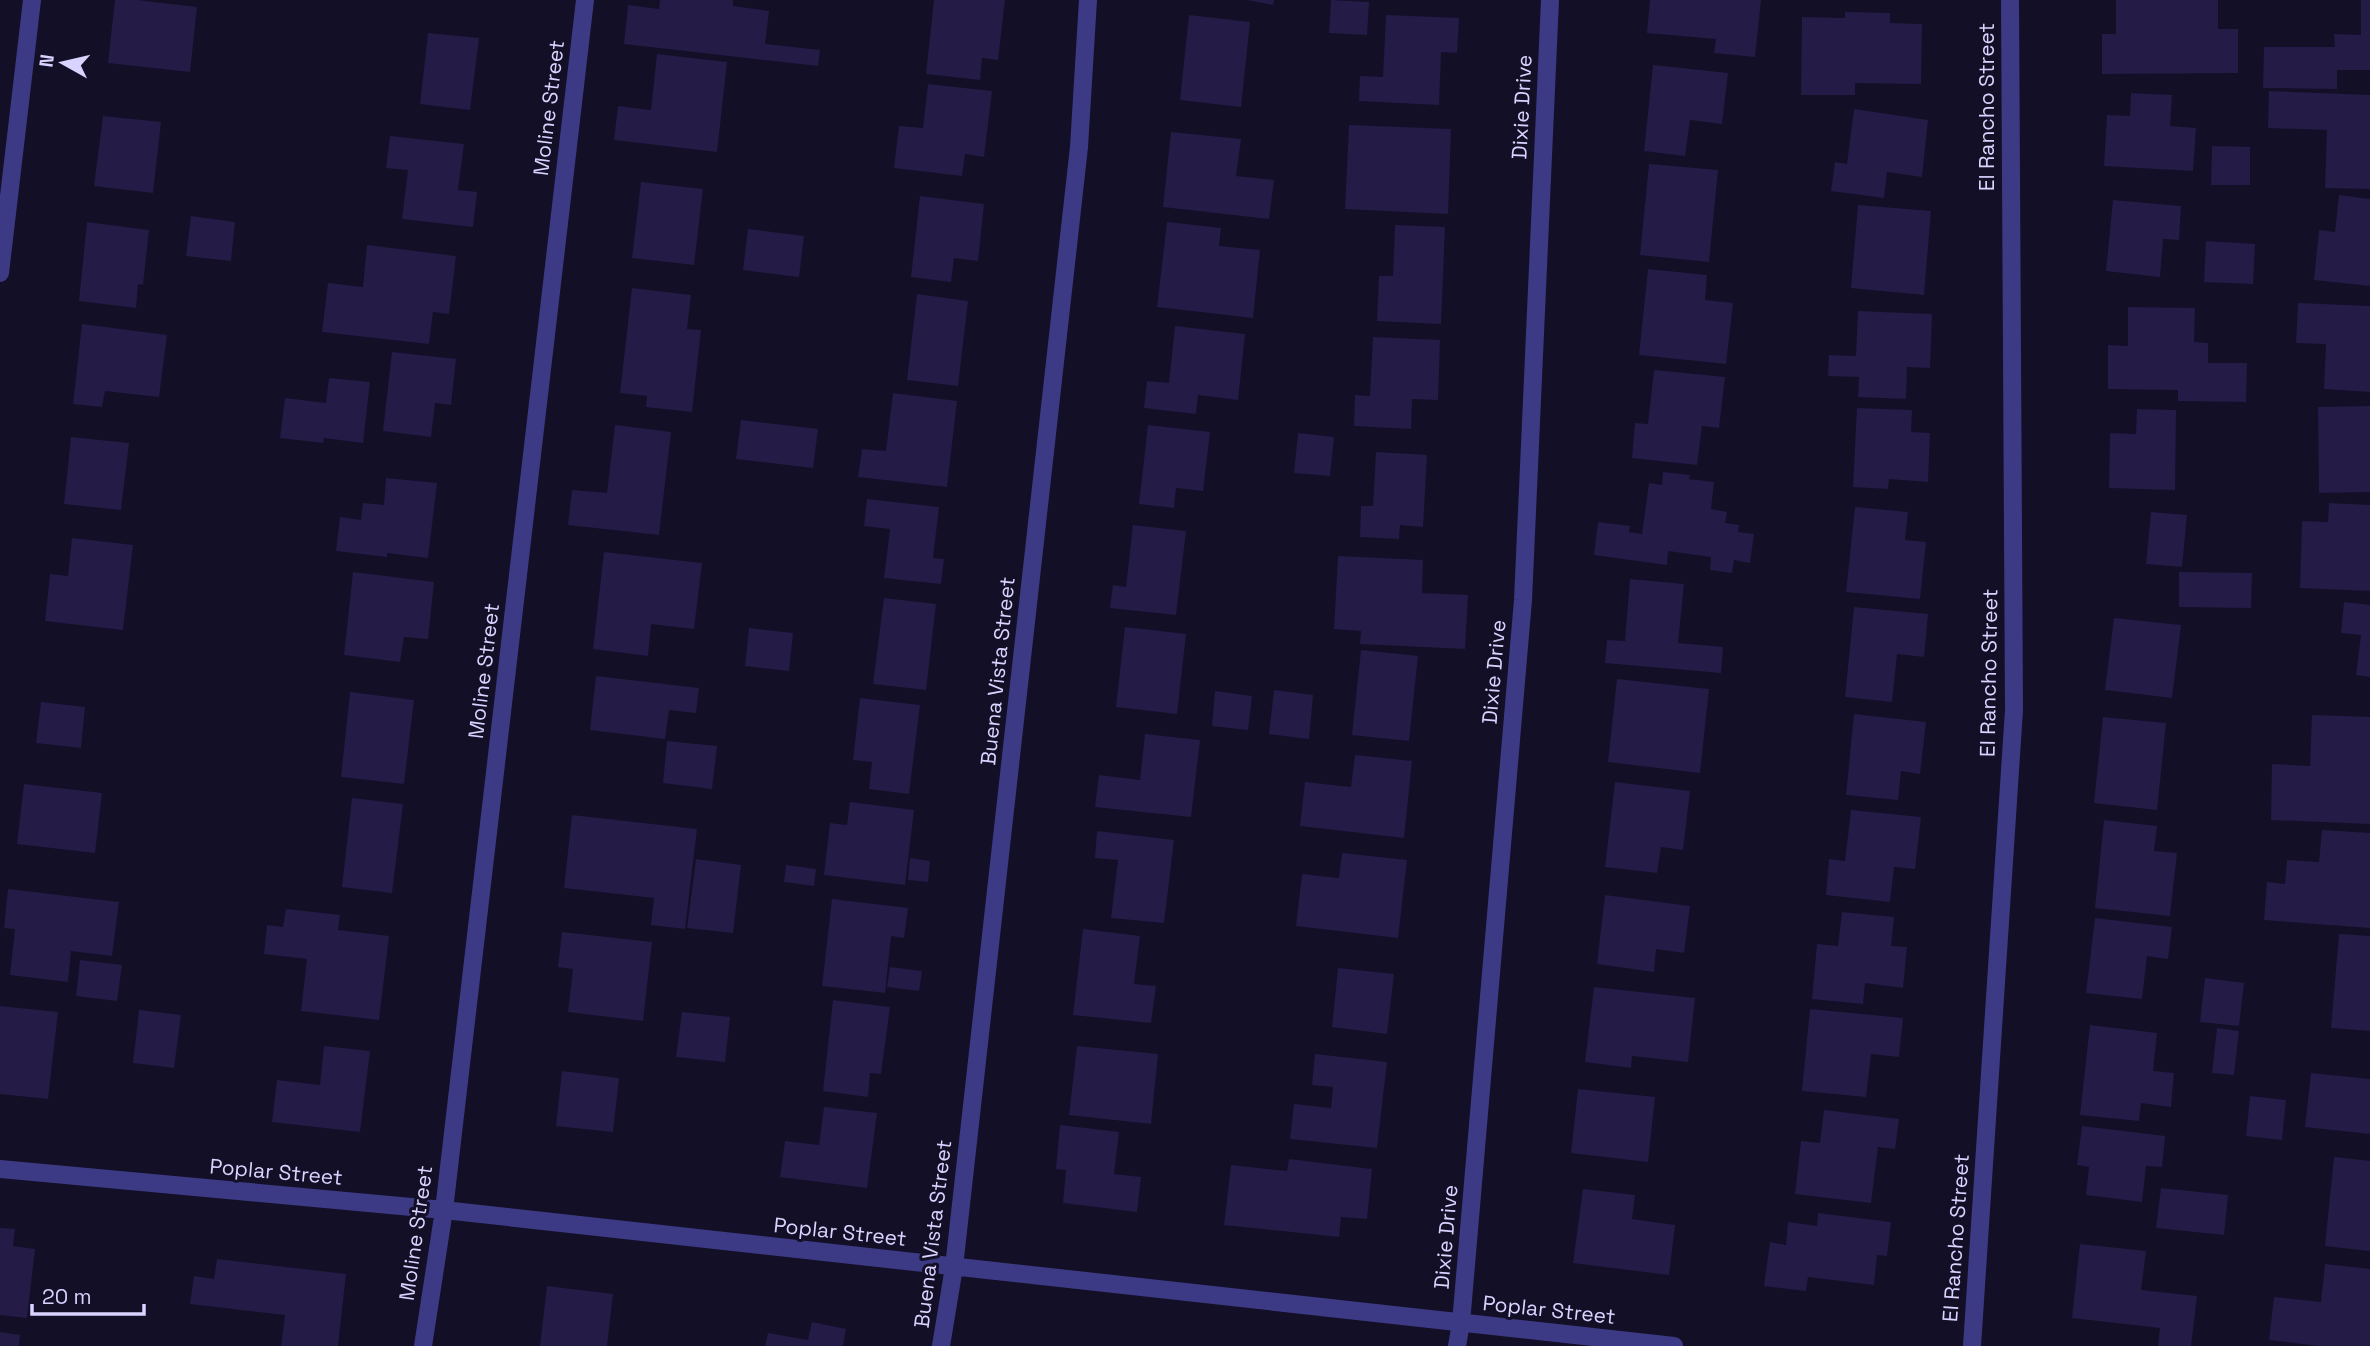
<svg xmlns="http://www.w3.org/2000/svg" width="2370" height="1346" font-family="'Space Grotesk',sans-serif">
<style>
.building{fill:#241b47}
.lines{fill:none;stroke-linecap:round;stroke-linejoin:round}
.minor{stroke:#3d3a85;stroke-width:18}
.labels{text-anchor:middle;stroke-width:6;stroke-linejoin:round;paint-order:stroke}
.street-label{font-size:21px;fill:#d9d4ff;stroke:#130f26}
</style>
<rect width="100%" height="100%" fill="#130f26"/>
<path class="building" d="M115 0H137L197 7 190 72 108 63Z
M660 0H733V6L769 11 765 44 820 50 818 66 624 44 628 5 659 9Z
M934 0H1005L998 60 982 58 980 80 926 74Z
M1247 0H1274L1273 5Z
M1331 0 1369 2 1367 35 1329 33Z
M1650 0H1761L1755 57 1714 53 1716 39 1647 33Z
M2116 0H2218V29H2238V73L2102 74V34H2116Z
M2361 0H2370V70H2337V89L2263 88 2264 47H2335L2334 34 2361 35Z
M1845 12 1890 13V23L1922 24 1921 84 1855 83V95H1801L1802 17 1845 18Z
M1189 15 1250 22 1241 107 1180 100Z
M1386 15 1459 18 1457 53 1441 52 1439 105 1359 101 1360 76 1383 77Z
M428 33 479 38 470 110 420 104Z
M657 54 727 62 717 152 614 140 618 106 651 110Z
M1653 65 1728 73 1722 124 1690 120 1685 156 1644 151Z
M928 84 992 91 984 157 965 154 962 176 894 168 899 126 923 128Z
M2269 91 2370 95V189L2325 188 2327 130 2268 128Z
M2131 93 2172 95 2170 126 2196 128 2193 171 2104 166 2107 115 2130 116Z
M1854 109 1928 120 1922 177 1887 172 1884 198 1831 191 1835 162 1847 164Z
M103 116 161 122 153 193 94 186Z
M1349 125 1451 129 1448 214 1345 209Z
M1171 132 1241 139 1236 176 1274 180 1269 219 1163 207Z
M390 136 464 144 458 190 477 192 473 227 402 219 408 170 386 168Z
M2212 146 2250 147V185H2211Z
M1649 164 1718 170 1709 262 1640 255Z
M641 182 703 189 694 265 632 258Z
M2339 195 2370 199V286L2314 280 2319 230 2335 232Z
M920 196 984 204 978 261 954 258 951 282 911 277Z
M2113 200 2181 206 2179 240 2163 239 2160 277 2106 271Z
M1858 205 1931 211 1924 295 1851 288Z
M191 216 235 222 231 261 186 256Z
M87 222 149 230 143 285 138 284 136 308 79 301Z
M1167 222 1221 228 1219 246 1260 250 1253 318 1157 307Z
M1395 225 1445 227 1441 324 1377 321 1379 276H1393Z
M748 229 804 236 799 277 743 270Z
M2206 241 2255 244 2253 284 2204 282Z
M367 245 456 256 449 314 433 312 429 344 322 332 328 283 363 287Z
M1648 269 1707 275 1705 300 1733 303 1726 364 1639 355Z
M632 288 691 295 687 329 701 330 692 412 646 407 647 396 620 393Z
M917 294 968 301 958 386 907 380Z
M2298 303 2370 306V392L2324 389 2326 344 2296 343Z
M2128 307 2195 308 2194 342 2208 343V363H2247L2246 402 2178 401V390L2108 389V345L2128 346Z
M1858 311 1932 314 1930 368 1907 367 1906 399 1858 397 1859 377 1828 376 1829 355 1856 356Z
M82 324 167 335 159 397 105 391 102 407 73 404Z
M1175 326 1245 334 1238 400 1198 395 1196 414 1144 408 1147 381 1169 383Z
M1373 337 1440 340 1438 400 1412 399 1411 429 1354 426 1355 395 1370 396Z
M392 352 456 359 451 405 435 403 431 437 383 431Z
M1654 370 1725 377 1719 428 1702 426 1697 465 1632 458 1635 423 1648 424Z
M329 378 370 382 363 443 324 438 323 443 280 438 285 398 326 403Z
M893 393 957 401 947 487 858 477 862 449 886 451Z
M2370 406V492L2319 493 2318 407Z
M1857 408 1912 410 1911 432 1930 433 1928 482 1889 479 1888 489 1853 487Z
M2137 409 2176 410 2175 490 2109 488 2110 433 2136 434Z
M741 420 818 429 813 468 736 459Z
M615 425 671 432 659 535 568 525 572 490 607 493Z
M1148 425 1210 432 1203 491 1176 488 1174 508 1139 504Z
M1298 433 1334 437 1330 476 1294 473Z
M71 437 129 443 121 510 64 504Z
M1376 452 1427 455 1423 527 1400 525 1399 539 1360 537 1361 506H1373Z
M1663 472 1690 475 1689 479 1714 482 1711 509 1727 512 1725 523 1739 525 1738 532 1754 534 1750 563 1734 560 1732 573 1710 570 1711 557 1668 551 1667 565 1594 555 1598 522 1630 526 1629 532 1642 534 1649 483 1662 485Z
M386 478 437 483 428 558 387 553V557L336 551 340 517 361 520 363 503 384 505Z
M867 499 939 507 933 558 944 559 941 584 884 578 890 529 864 526Z
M2329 503 2370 505V591L2300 588 2302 521 2328 522Z
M1855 507 1908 512 1905 540 1926 542 1920 599 1846 592Z
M2151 512 2187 515 2182 567 2146 564Z
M1133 525 1186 531 1176 615 1110 608 1113 585 1126 587Z
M72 538 133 545 123 630 45 621 50 574 68 576Z
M604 552 702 563 694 629 651 624 648 656 593 649Z
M1338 556 1423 560 1422 593 1468 595 1465 649 1360 644 1361 631 1334 629Z
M353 572 434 582 428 639 404 637 400 662 344 655Z
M2179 572 2252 573 2251 608 2179 607Z
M1630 579 1684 584 1678 643 1723 647 1721 673 1605 663 1607 640 1625 641Z
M884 598 936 604 926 690 873 684Z
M2344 602 2370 605V677L2356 675 2361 635 2341 633Z
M1854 607 1928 614 1924 657 1897 654 1892 702 1845 697Z
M2114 618 2181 625 2172 698 2105 690Z
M1125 627 1186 634 1177 714 1116 707Z
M749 628 793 633 789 671 745 666Z
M1361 650 1418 656 1409 741 1352 735Z
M596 676 699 688 696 713 669 710 665 739 590 730Z
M1617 679 1709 689 1700 773 1608 762Z
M1274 690 1313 695 1309 739 1269 734Z
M1215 691 1252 696 1248 730 1212 726Z
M350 692 414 700 404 784 341 777Z
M860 698 920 705 909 794 869 789 872 762 853 760Z
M41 702 85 707 81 748 36 743Z
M1854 714 1926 722 1920 774 1901 771 1898 800 1846 795Z
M2312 715 2370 717V824L2271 820 2272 764 2310 766Z
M2103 717 2166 723 2157 810 2094 803Z
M1145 734 1200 740 1191 817 1095 807 1099 775 1140 780Z
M667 741 717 746 712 789 663 783Z
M1355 755 1412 761 1404 838 1300 826 1305 782 1351 787Z
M1615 782 1690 791 1683 850 1661 847 1657 873 1605 867Z
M24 784 102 793 95 853 17 844Z
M352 798 403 804 392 893 342 887Z
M850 802 914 810 905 885 824 875 830 823 847 825Z
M1851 810 1921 817 1915 869 1894 867 1890 902 1826 895 1829 859 1845 861Z
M572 815 697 829 685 929 651 925 654 898 564 888Z
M2104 820 2157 826 2154 851 2177 853 2170 916 2095 908Z
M2322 830 2370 833V928L2264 920 2267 882 2285 884 2287 860 2319 862Z
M1097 831 1174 840 1164 923 1111 918 1118 860 1095 858Z
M1342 853 1407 860 1398 938 1296 926 1302 874 1339 878Z
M910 858 930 861 928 882 908 880Z
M696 859 741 865 733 933 687 928Z
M786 865 816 869 814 886 784 882Z
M8 889 119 902 112 956 71 951 68 982 10 975 15 929 4 928Z
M1605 895 1690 906 1684 953 1656 949 1654 972 1597 964Z
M832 899 908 908 904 938 891 936 885 993 822 986Z
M286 909 340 915 338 930 389 936 379 1020 301 1011 307 959 264 954 267 925 283 927Z
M1842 912 1894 917 1891 946 1907 947 1903 988 1865 983 1863 1004 1812 999 1817 944 1838 946Z
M2095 918 2172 927 2168 959 2147 956 2142 999 2086 993Z
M1083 929 1140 936 1134 984 1156 986 1151 1023 1073 1015Z
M562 932 652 942 643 1021 568 1012 573 969 558 967Z
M2339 934 2370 936V1031L2331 1028Z
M80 960 122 965 117 1001 76 996Z
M890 967 922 971 919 991 887 987Z
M1338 968 1394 974 1387 1034 1332 1027Z
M2205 978 2244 983 2239 1026 2200 1022Z
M1594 987 1695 998 1688 1062 1632 1056 1631 1068 1585 1062Z
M833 1000 890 1007 881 1074 870 1073 868 1097 823 1091Z
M0 1006 58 1012 48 1099 0 1094Z
M1810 1009 1903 1018 1899 1057 1871 1054 1866 1097 1802 1091Z
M139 1010 181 1015 174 1068 133 1063Z
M682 1012 730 1017 725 1062 676 1057Z
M2090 1025 2157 1033 2153 1071 2174 1073 2171 1107 2141 1103 2139 1121 2080 1115Z
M2217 1028 2239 1031 2234 1075 2212 1073Z
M324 1046 370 1051 360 1132 272 1122 277 1080 320 1085Z
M1077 1046 1158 1054 1151 1124 1069 1115Z
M1315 1054 1387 1062 1377 1148 1290 1139 1294 1104 1331 1108 1333 1087 1312 1085Z
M562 1071 619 1078 613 1132 556 1126Z
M2311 1073 2370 1079V1134L2305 1127Z
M1578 1089 1655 1097 1648 1162 1571 1153Z
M2250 1096 2286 1100 2282 1140 2246 1136Z
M824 1107 877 1113 867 1188 780 1177 785 1141 819 1145Z
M1824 1110 1899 1119 1895 1149 1878 1147 1871 1203 1795 1194 1801 1141 1820 1143Z
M1060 1125 1119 1132 1114 1174 1141 1177 1137 1212 1063 1203 1066 1170 1056 1169Z
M2082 1126 2165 1136 2162 1167 2146 1166 2142 1202 2086 1195 2089 1167 2077 1165Z
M2334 1157 2370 1161V1251L2325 1246Z
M1289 1159 1372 1169 1367 1219 1341 1217 1339 1237 1224 1225 1231 1165 1287 1171Z
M2161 1188 2228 1195 2224 1235 2156 1228Z
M1583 1189 1635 1195 1632 1219 1675 1225 1669 1275 1573 1263Z
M1818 1213 1891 1222 1887 1256 1877 1255 1874 1285 1808 1277 1806 1291 1764 1286 1770 1242 1786 1245 1788 1222 1817 1226Z
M0 1228 15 1229 13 1246 35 1249 27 1318 0 1315Z
M2080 1244 2146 1251 2141 1290 2197 1296 2191 1346H2158L2160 1328 2072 1318Z
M217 1259 346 1274 338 1346H281L285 1315 190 1304 194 1276 214 1279Z
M2325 1264 2370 1269V1346H2319L2269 1340 2274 1297 2321 1302Z
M547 1286 613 1294 607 1346H540Z
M812 1322 846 1329 843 1346H765L768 1333 808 1340Z
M0 1332 20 1335 19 1346H0Z"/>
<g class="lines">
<path class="minor" d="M0 273 32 0
M0 1169 444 1210 1674 1346
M423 1346 444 1210 585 0
M941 1346 954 1267 1079 147 1088 0
M1457 1346 1461 1323 1523 600 1550 0
M1972 1346 2014 710 2010 0"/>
</g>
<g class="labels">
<g class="street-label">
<text transform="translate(1522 107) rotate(-87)" y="7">Dixie Drive</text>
<text transform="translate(1987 107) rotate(-90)" y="7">El Rancho Street</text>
<text transform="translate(549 108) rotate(-83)" y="7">Moline Street</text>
<text transform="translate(484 671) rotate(-83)" y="7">Moline Street</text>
<text transform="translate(998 671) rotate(-84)" y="7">Buena Vista Street</text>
<text transform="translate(1494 672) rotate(-85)" y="7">Dixie Drive</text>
<text transform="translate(1989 673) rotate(-89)" y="7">El Rancho Street</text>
<text transform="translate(276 1172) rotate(5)" y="7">Poplar Street</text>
<text transform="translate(840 1232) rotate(6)" y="7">Poplar Street</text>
<text transform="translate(416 1233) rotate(-82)" y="7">Moline Street</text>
<text transform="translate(933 1234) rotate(-83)" y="7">Buena Vista Street</text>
<text transform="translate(1446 1237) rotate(-85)" y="7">Dixie Drive</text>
<text transform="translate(1956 1238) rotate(-86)" y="7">El Rancho Street</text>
<text transform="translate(1549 1310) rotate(6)" y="7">Poplar Street</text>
</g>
</g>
<g transform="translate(63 63) rotate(278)" stroke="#130f26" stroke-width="5" paint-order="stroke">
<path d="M0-5L12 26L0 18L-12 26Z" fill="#d9d4ff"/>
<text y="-10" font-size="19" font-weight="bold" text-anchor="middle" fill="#d9d4ff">N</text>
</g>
<path d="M32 1304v10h112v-10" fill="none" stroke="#d9d4ff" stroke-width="3.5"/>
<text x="42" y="1304" font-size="21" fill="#d9d4ff" stroke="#130f26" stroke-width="5" paint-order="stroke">20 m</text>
</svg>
